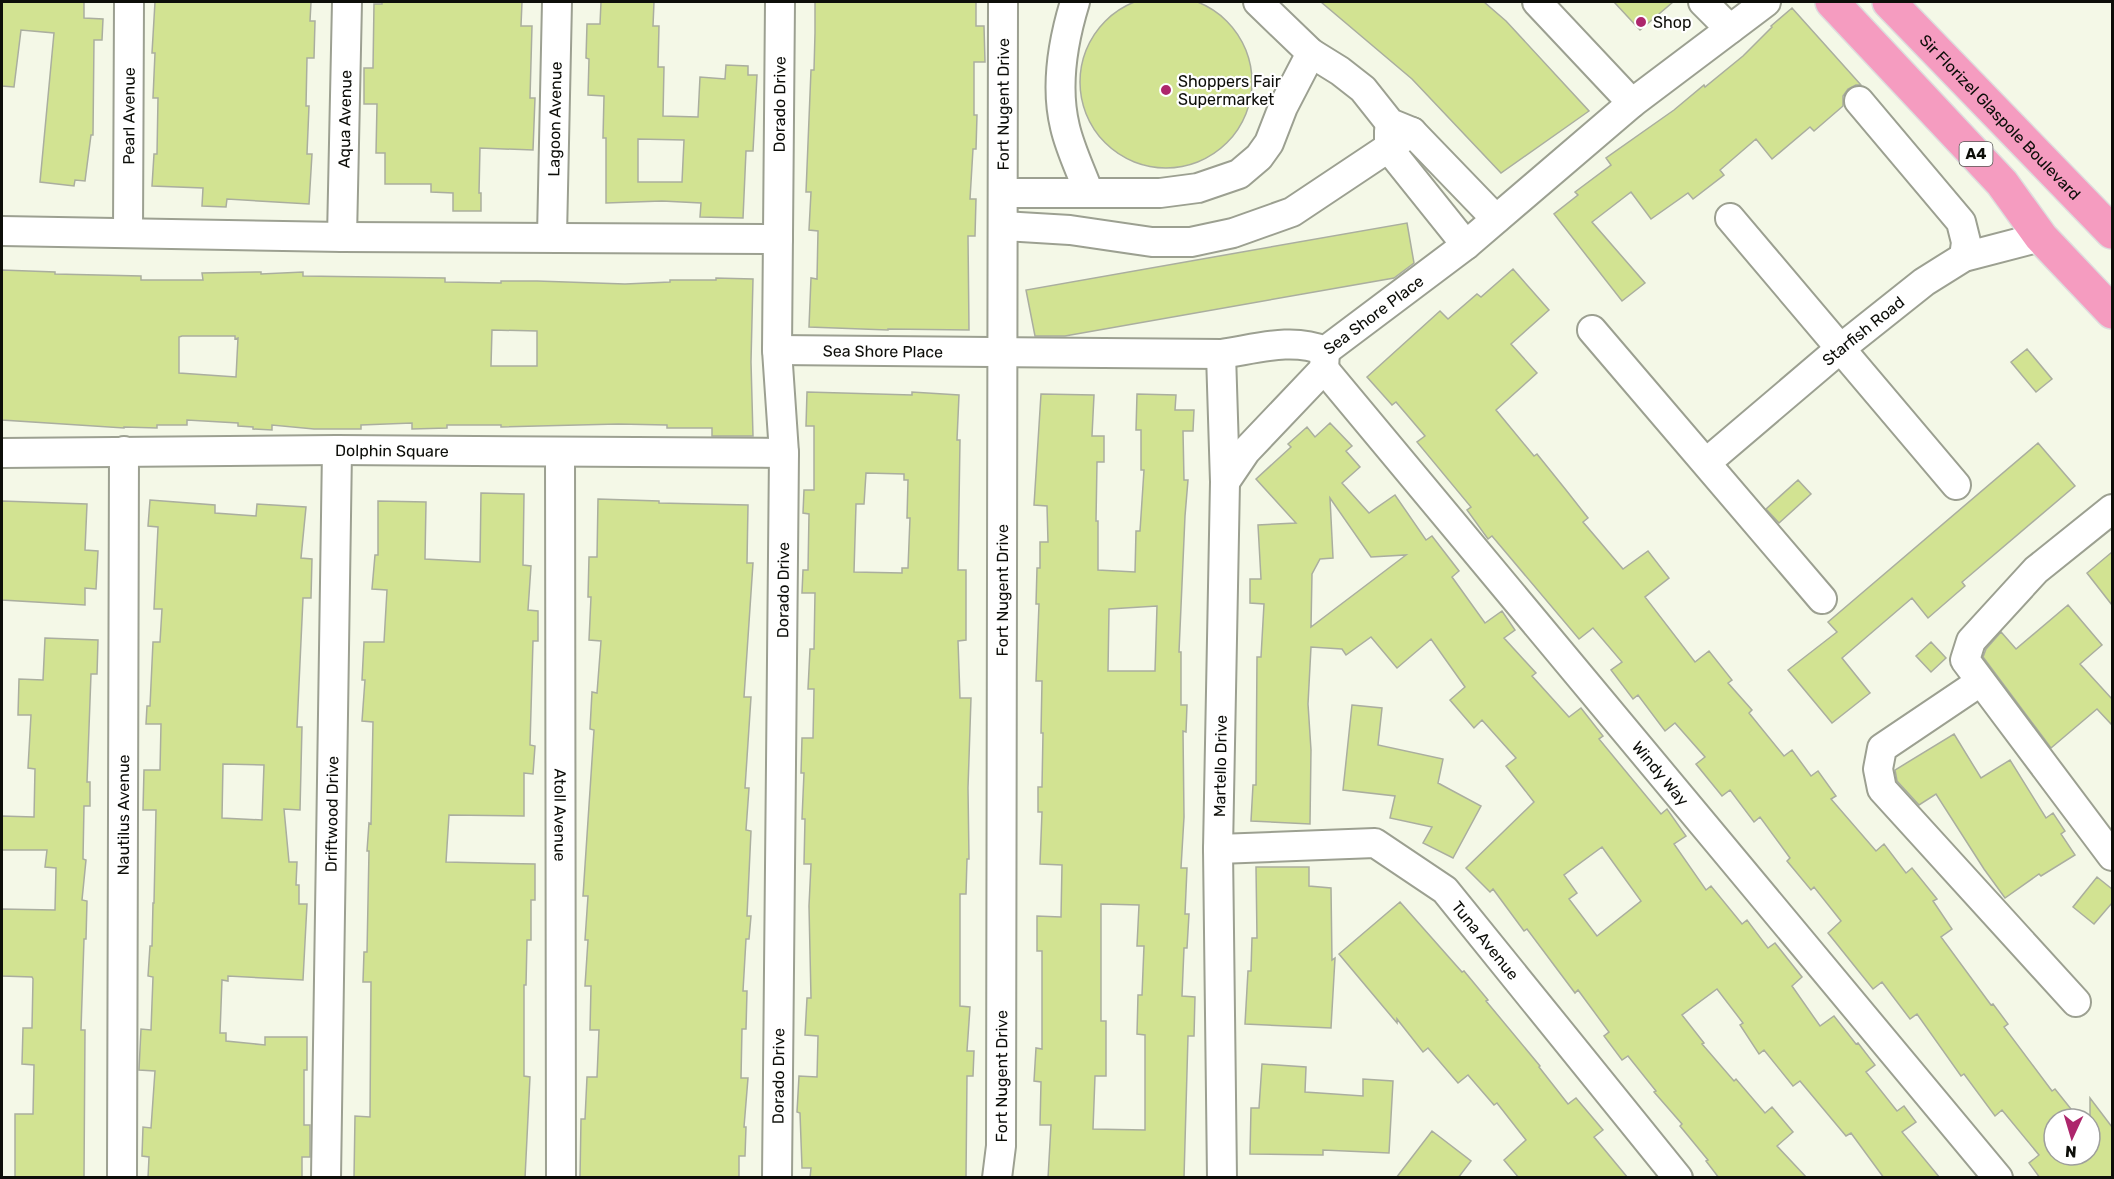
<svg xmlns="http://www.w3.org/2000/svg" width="2114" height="1179" font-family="Rubik,sans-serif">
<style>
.building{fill:#d2e392;stroke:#aaae9f;stroke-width:1.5;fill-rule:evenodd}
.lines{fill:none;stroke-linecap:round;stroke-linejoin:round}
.minor-casing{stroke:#9ca091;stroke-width:32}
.highway-casing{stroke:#ddd;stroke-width:36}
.minor{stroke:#fff;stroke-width:28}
.highway{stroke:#f59cc0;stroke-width:33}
.poi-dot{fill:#ad266c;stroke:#fff;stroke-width:2}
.labels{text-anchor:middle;stroke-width:4.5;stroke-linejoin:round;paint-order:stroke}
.shield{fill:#fff;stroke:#565653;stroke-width:1.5}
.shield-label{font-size:15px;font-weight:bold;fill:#0d0e09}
.poi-label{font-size:16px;fill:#0d0e09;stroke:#fff;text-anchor:start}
.street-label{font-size:16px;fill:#0d0e09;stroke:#fff}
</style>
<rect width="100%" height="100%" fill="#f4f8e7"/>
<path class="building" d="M1080 82a86 86 0 1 1 172 0a86 86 0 1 1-172 0Z
M2 2H84V18L103 19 102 40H94L93 135H91L85 181 75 180 74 186 40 182 54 33 21 30 14 87 2 86Z
M155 2H311L310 21H315L314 58H307L306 106H309L307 154H312L309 204 227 199 226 207 202 206 203 188 152 186 154 154H157L158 98H153L155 53H152Z
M382 2H522L521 26H532L530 98H535L533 150 480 148 479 193H481V211H453V193L431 192V184H385V153H376L377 104H364V68H373L374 4H382Z
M601 2H654L653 26H659L658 67H664L663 116 698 117 700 77 725 79 726 65 748 66V75H757L753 151H746L743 218 700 217 701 203 662 201 606 203V138H603L604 96 588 95 589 59 586 58 587 24H600ZM638 139 684 140 682 182H638Z
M815 2H976V26H984L985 62H974V115H977L976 149H973L970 199H976L975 236H968L969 330 888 329V330L809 327 811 278 817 279 818 231 809 230 811 192H806L811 70H814L815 33Z
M1321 2H1484L1506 21 1589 111 1501 173 1412 79Z
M1614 2H1673L1640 30Z
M1792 8 1861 85H1856L1848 89 1843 96V106L1814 131 1810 127 1772 159 1756 139 1720 170 1724 175 1693 199 1688 193 1651 219 1631 192 1592 222 1645 283 1622 301 1554 214 1578 195 1575 192 1611 165 1606 158 1674 110 1704 85 1705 87 1743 56 1772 27 1771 26Z
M1407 223 1414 263 1394 278 1065 336H1035L1026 290Z
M1513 269 1549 310 1511 344 1537 373 1496 410 1534 456 1537 454 1566 490 1588 518 1583 522 1623 569 1648 551 1669 578 1645 597 1695 662 1709 651 1732 680 1728 683 1752 710 1749 713 1784 756 1792 750 1811 776 1818 771 1836 796 1831 799 1876 851 1884 844 1906 873 1912 868 1937 899 1933 901 1952 929 1941 937 1991 1005 1993 1004 2008 1024 2004 1027 2052 1091 2055 1089 2079 1119H2054V1155H2090V1098L2112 1127V1178H2040L2029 1163 2039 1155 2002 1110 1995 1116 1964 1074 1961 1076 1917 1014 1910 1019 1882 982 1873 989 1828 933 1841 921 1814 887 1811 890 1787 861 1790 858 1760 817 1754 822 1730 790 1722 796 1696 764 1705 757 1675 723 1665 731 1638 695 1633 699 1611 670 1622 662 1593 628 1579 639 1492 536 1488 539 1467 510 1471 507 1417 442 1425 436 1396 402 1392 405 1367 377 1440 311 1448 319 1477 294 1481 297Z
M2 270 55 272V274L141 276V280H203L202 273 261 272V274L303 272V276L445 278V282L501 283V281H537L625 284 670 282V280H716V278L753 279 751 362 753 436H712V428H667V425L618 424 501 427V425H447V428L412 429V423L361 425V429H314L272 425V430L253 429V427L238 426V423L187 420V425H157V428L124 427V428L2 420ZM492 330 537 331V366H491ZM182 336H235V339L238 338 236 377 179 373V337Z
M2027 349 2052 379 2036 392 2011 362Z
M807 392 912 395V392L959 395 957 440H960L958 570H966V640L958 641 960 698H971L968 788 969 859H967L966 894H960V1006L970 1007 967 1051H974L973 1076H967L966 1178H810L811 1168H802L800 1113 797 1112 799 1076 817 1077 818 1036 805 1035 807 998H811L809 906 811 864H804L805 819H802L804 773H801L802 738H813L814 689H808L810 649H814L815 593H802L803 570H808L809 514 803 513 804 490H814V426H806ZM866 473 904 474V480H908L907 518H910L908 568H902V573L854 572 856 504H864Z
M1041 394 1094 395 1092 436H1104V462H1097L1096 521H1098V570L1135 572 1136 531H1140L1144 470H1141V430H1136L1137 394 1176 395 1175 410H1194L1193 431H1183L1184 480H1188L1185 516 1179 652H1181V705H1187L1186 732 1183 731 1184 817 1181 868H1187L1185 914H1189L1187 948H1184L1182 996 1195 997 1194 1036H1188L1184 1178H1048L1051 1125H1040L1041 1082 1034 1081 1036 1048 1042 1049V951H1037V916L1061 917 1062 865 1040 864 1042 812H1038V787H1042L1043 733H1041L1042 681H1036L1039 604H1036L1037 568H1040V542H1048L1047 506 1034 505ZM1157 606 1155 671H1108L1109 609ZM1101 904 1139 905 1137 946H1144L1142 995H1138L1137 1034 1145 1035V1130L1093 1129 1095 1076H1106V1021H1101Z
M1330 423 1352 446 1346 451 1360 467 1342 483 1369 513 1395 495 1426 540 1432 536 1459 571 1452 577 1485 623 1502 611 1515 630 1504 638 1536 673 1532 676 1569 717 1581 708 1603 736 1599 739 1661 814 1667 809 1686 836 1674 844 1706 890 1711 886 1742 924 1747 920 1768 948 1775 943 1802 977 1792 986 1820 1026 1834 1016 1856 1044 1858 1043 1875 1065 1866 1072 1897 1111 1904 1106 1916 1122 1902 1132 1940 1178H1884L1851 1133 1846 1136 1800 1081 1793 1086 1764 1050 1759 1054 1740 1025 1743 1023 1717 989 1682 1015 1704 1043 1702 1044 1734 1081 1736 1079 1765 1113 1772 1107 1793 1132 1777 1146 1807 1178H1719L1706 1161 1708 1160 1680 1126 1682 1124 1654 1092 1656 1091 1628 1056 1622 1060 1604 1036 1609 1032 1578 990 1575 993 1527 929 1524 931 1493 889 1490 892 1466 868 1534 802 1506 766 1516 758 1482 720 1474 728 1450 700 1465 687 1431 639 1397 668 1371 637 1346 655 1342 649 1311 647 1308 704 1311 750 1310 824 1251 821 1253 785H1256L1257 657H1261L1264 604 1250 603V579H1261L1258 525 1296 523 1256 479 1291 447 1288 444 1307 427 1315 437ZM1330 498 1371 557 1406 555 1311 627 1312 574 1320 559 1333 558ZM1602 847 1641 901 1597 936 1569 899 1577 893 1564 875Z
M2038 443 2075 486 1962 582 1965 586 1928 618 1912 598 1842 658 1870 693 1832 723 1788 670 1837 632 1828 622Z
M1798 480 1811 494 1779 523 1766 509Z
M481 493 524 494 523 565 531 566 528 610 538 611V641H533L530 745 535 746 533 774 524 773V816L449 815 446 862 535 864V900H531V940H527L526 985H524V1076L530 1077 525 1178H354L355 1116 370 1117 371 982H363L364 952H367L369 851H367L369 823 371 824 373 722 362 721 365 680H362L364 642H384L387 590 372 589 375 555H378V501L426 502 425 559 480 562Z
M598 499 659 501V503L748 505 747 563H753L744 697H751L745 788H749L746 830 751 831 747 916H751L749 939H746L743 991H747L746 1029H742L741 1078H748L744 1127H746L745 1156H739V1178H580L581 1119H585L587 1077H597L599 1030H590L591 986H585L588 940H585L588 896H583L594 730 590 729 592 692 597 693 601 641 589 640 591 597H588L589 557H597Z
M150 500 215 505V513L256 516 257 504 306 507 301 558 312 559 311 598H303L297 727H302L300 810 284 809 289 862H297L296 885H299V904H307L303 980 228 976V981L222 980 220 1033H226V1041L265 1045V1037H307V1070H304V1125H310V1157H302V1178H148L149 1157 142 1156 143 1127 151 1128 155 1071 139 1070 141 1029 151 1030 153 977 148 976 150 946H152L153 903H154L156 810H143L144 770H160L161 724H146L147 706H150L153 642H160L162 609H154L158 527 148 526ZM223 764 264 765 262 820 222 818Z
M2 501 87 504 85 550 98 551 96 589 85 588V605L2 600Z
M2112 552V605L2087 573Z
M2068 605 2102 645 2080 664 2112 699V725L2097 709 2051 748 1983 657 1986 649 2001 632 2016 649Z
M45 638 98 640 97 674H91L87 782H90V806H84L83 859 86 860 82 900 87 901 86 939H84L81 1030H85L84 1178H15V1114H33L34 1065 22 1064 23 1028H32L33 979 32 977 2 976V909L55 910 56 868 45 867 47 850H2V816L34 817 35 769 28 768 31 715H18L19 679 43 680Z
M1931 642 1946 658 1931 672 1916 656Z
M1352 705 1382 708 1378 745 1443 759 1438 783 1481 806 1453 858 1423 843 1432 827 1390 818 1395 796 1343 790Z
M1954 734 1981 778 2010 760 2046 818 2053 813 2065 831 2061 834 2075 855 2041 876 2039 874 2005 898 1984 869 1936 794 1919 805 1897 781 1895 770Z
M1256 867H1309V886L1331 888 1332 960 1335 958 1331 1028 1245 1024 1248 971H1251L1252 938H1257Z
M2097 877 2112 889V903L2094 924 2073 907Z
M1400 902 1462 972 1464 971 1488 1000 1486 1001 1540 1066 1539 1067 1568 1104 1576 1098 1603 1130 1594 1137 1628 1178H1519L1504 1160 1526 1140 1497 1103 1494 1105 1468 1075 1458 1083 1428 1048 1423 1052 1397 1019V1023L1339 954Z
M1262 1064 1306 1067 1305 1092 1363 1096V1079L1393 1081 1389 1153 1323 1150V1155L1250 1154 1251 1108H1259Z
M1432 1131 1471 1161 1458 1178H1396Z"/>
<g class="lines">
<g class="minor-casing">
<g id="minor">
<path d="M1075 2C1063 41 1055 86 1065 127 1070 149 1081 171 1089 193"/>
<path d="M1258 2 1311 53 1340 71 1363 89 1390 123 1412 132 1496 219"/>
<path d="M1537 2 1632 103"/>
<path d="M1703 2 1730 29"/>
<path d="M1859 101 1961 222 1966 242 1964 257"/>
<path d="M1389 131V149L1466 245"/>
<path d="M1003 193H1160L1198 188 1239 174 1259 157 1269 143 1283 107 1311 53"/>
<path d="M1730 218 1956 485"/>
<path d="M1003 226 1070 230 1152 242H1191L1233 233 1292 212 1412 132"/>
<path d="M2 231 342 237 778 239"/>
<path id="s1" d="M128 232 129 2"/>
<path id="s2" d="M552 236 557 2"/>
<path id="s3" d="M342 237 347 2"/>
<path d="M1592 330 1822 599"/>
<path id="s4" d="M777 350 1221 354C1256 349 1292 337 1325 351L1466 245 1632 103 1766 2"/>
<path d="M1221 354 1225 482 1218 849 1222 1178"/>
<path id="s5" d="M1324 369 1998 1178"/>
<path id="s6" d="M560 452 561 1178"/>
<path id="s7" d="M2 453 337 450 784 453"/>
<path id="s8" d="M1707 462 1841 348 1924 282 1964 257 2041 237"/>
<path d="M1225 482 1246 451 1324 369 1325 351"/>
<path d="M2112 509 2036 570 1971 641 1965 660 2112 856"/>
<path d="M1980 682 1882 748 1878 769 1882 789 2076 1002"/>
<path id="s9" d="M1218 849 1375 843 1445 890 1678 1178"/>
<path id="s10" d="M122 1178 124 451"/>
<path id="s11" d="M326 1178 337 450"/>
<path id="s12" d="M777 1178 784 453 777 350 780 2"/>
<path id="s13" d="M997 1178 1001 1146 1003 2"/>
</g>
</g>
<g class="highway-casing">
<g id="highway">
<path d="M1832 2 2002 183 2041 237 2112 312"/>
<path id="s14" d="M1889 2 2112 232"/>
</g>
</g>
<use href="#minor" class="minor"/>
<use href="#highway" class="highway"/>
</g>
<g class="poi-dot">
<circle cx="1641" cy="22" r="6"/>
<circle cx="1166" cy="90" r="6"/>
</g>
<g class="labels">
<rect class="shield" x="1959.5" y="142" width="33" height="24" rx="4.5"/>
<g class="shield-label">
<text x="1976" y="159">A4</text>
</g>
<g class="poi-label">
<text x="1653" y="28">Shop</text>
<text x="1178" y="87">Shoppers Fair<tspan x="1178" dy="18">Supermarket</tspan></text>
</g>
<g class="street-label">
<text dy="6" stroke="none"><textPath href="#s12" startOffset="1074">Dorado Drive</textPath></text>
<text dy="6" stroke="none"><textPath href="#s13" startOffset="1074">Fort Nugent Drive</textPath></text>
<text dy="6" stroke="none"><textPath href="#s1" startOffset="116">Pearl Avenue</textPath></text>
<text dy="6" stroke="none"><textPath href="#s14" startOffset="160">Sir Florizel Glaspole Boulevard</textPath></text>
<text dy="6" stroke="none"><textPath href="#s3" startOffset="118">Aqua Avenue</textPath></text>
<text dy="6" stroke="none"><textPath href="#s2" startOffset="117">Lagoon Avenue</textPath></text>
<text dy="6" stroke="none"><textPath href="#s4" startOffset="610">Sea Shore Place</textPath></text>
<text dy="6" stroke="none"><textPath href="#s8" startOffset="204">Starfish Road</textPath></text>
<text dy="6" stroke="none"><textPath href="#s4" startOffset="106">Sea Shore Place</textPath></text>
<text dy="6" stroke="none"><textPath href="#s7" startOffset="390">Dolphin Square</textPath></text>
<text dy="6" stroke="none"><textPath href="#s12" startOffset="588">Dorado Drive</textPath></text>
<text dy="6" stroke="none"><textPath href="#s13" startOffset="588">Fort Nugent Drive</textPath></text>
<text transform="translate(1220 766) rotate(-89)" y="6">Martello Drive</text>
<text dy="6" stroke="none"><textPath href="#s5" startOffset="526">Windy Way</textPath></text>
<text dy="6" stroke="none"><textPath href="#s10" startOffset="363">Nautilus Avenue</textPath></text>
<text dy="6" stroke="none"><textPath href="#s11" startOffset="364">Driftwood Drive</textPath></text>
<text dy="6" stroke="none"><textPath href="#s6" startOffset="363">Atoll Avenue</textPath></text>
<text dy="6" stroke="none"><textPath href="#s9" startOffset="306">Tuna Avenue</textPath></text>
<text dy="6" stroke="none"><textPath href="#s12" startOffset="102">Dorado Drive</textPath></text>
<text dy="6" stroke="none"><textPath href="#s13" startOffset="102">Fort Nugent Drive</textPath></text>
</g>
</g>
<rect width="2114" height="1179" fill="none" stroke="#0d0e09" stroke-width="6"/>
<g transform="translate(2072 1137) rotate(184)"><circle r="28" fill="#ffffff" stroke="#9e9f9d" stroke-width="1.5"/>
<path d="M0-4.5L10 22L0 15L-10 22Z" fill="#ad266c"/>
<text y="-9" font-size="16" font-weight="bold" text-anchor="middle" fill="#0d0e09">N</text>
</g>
</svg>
